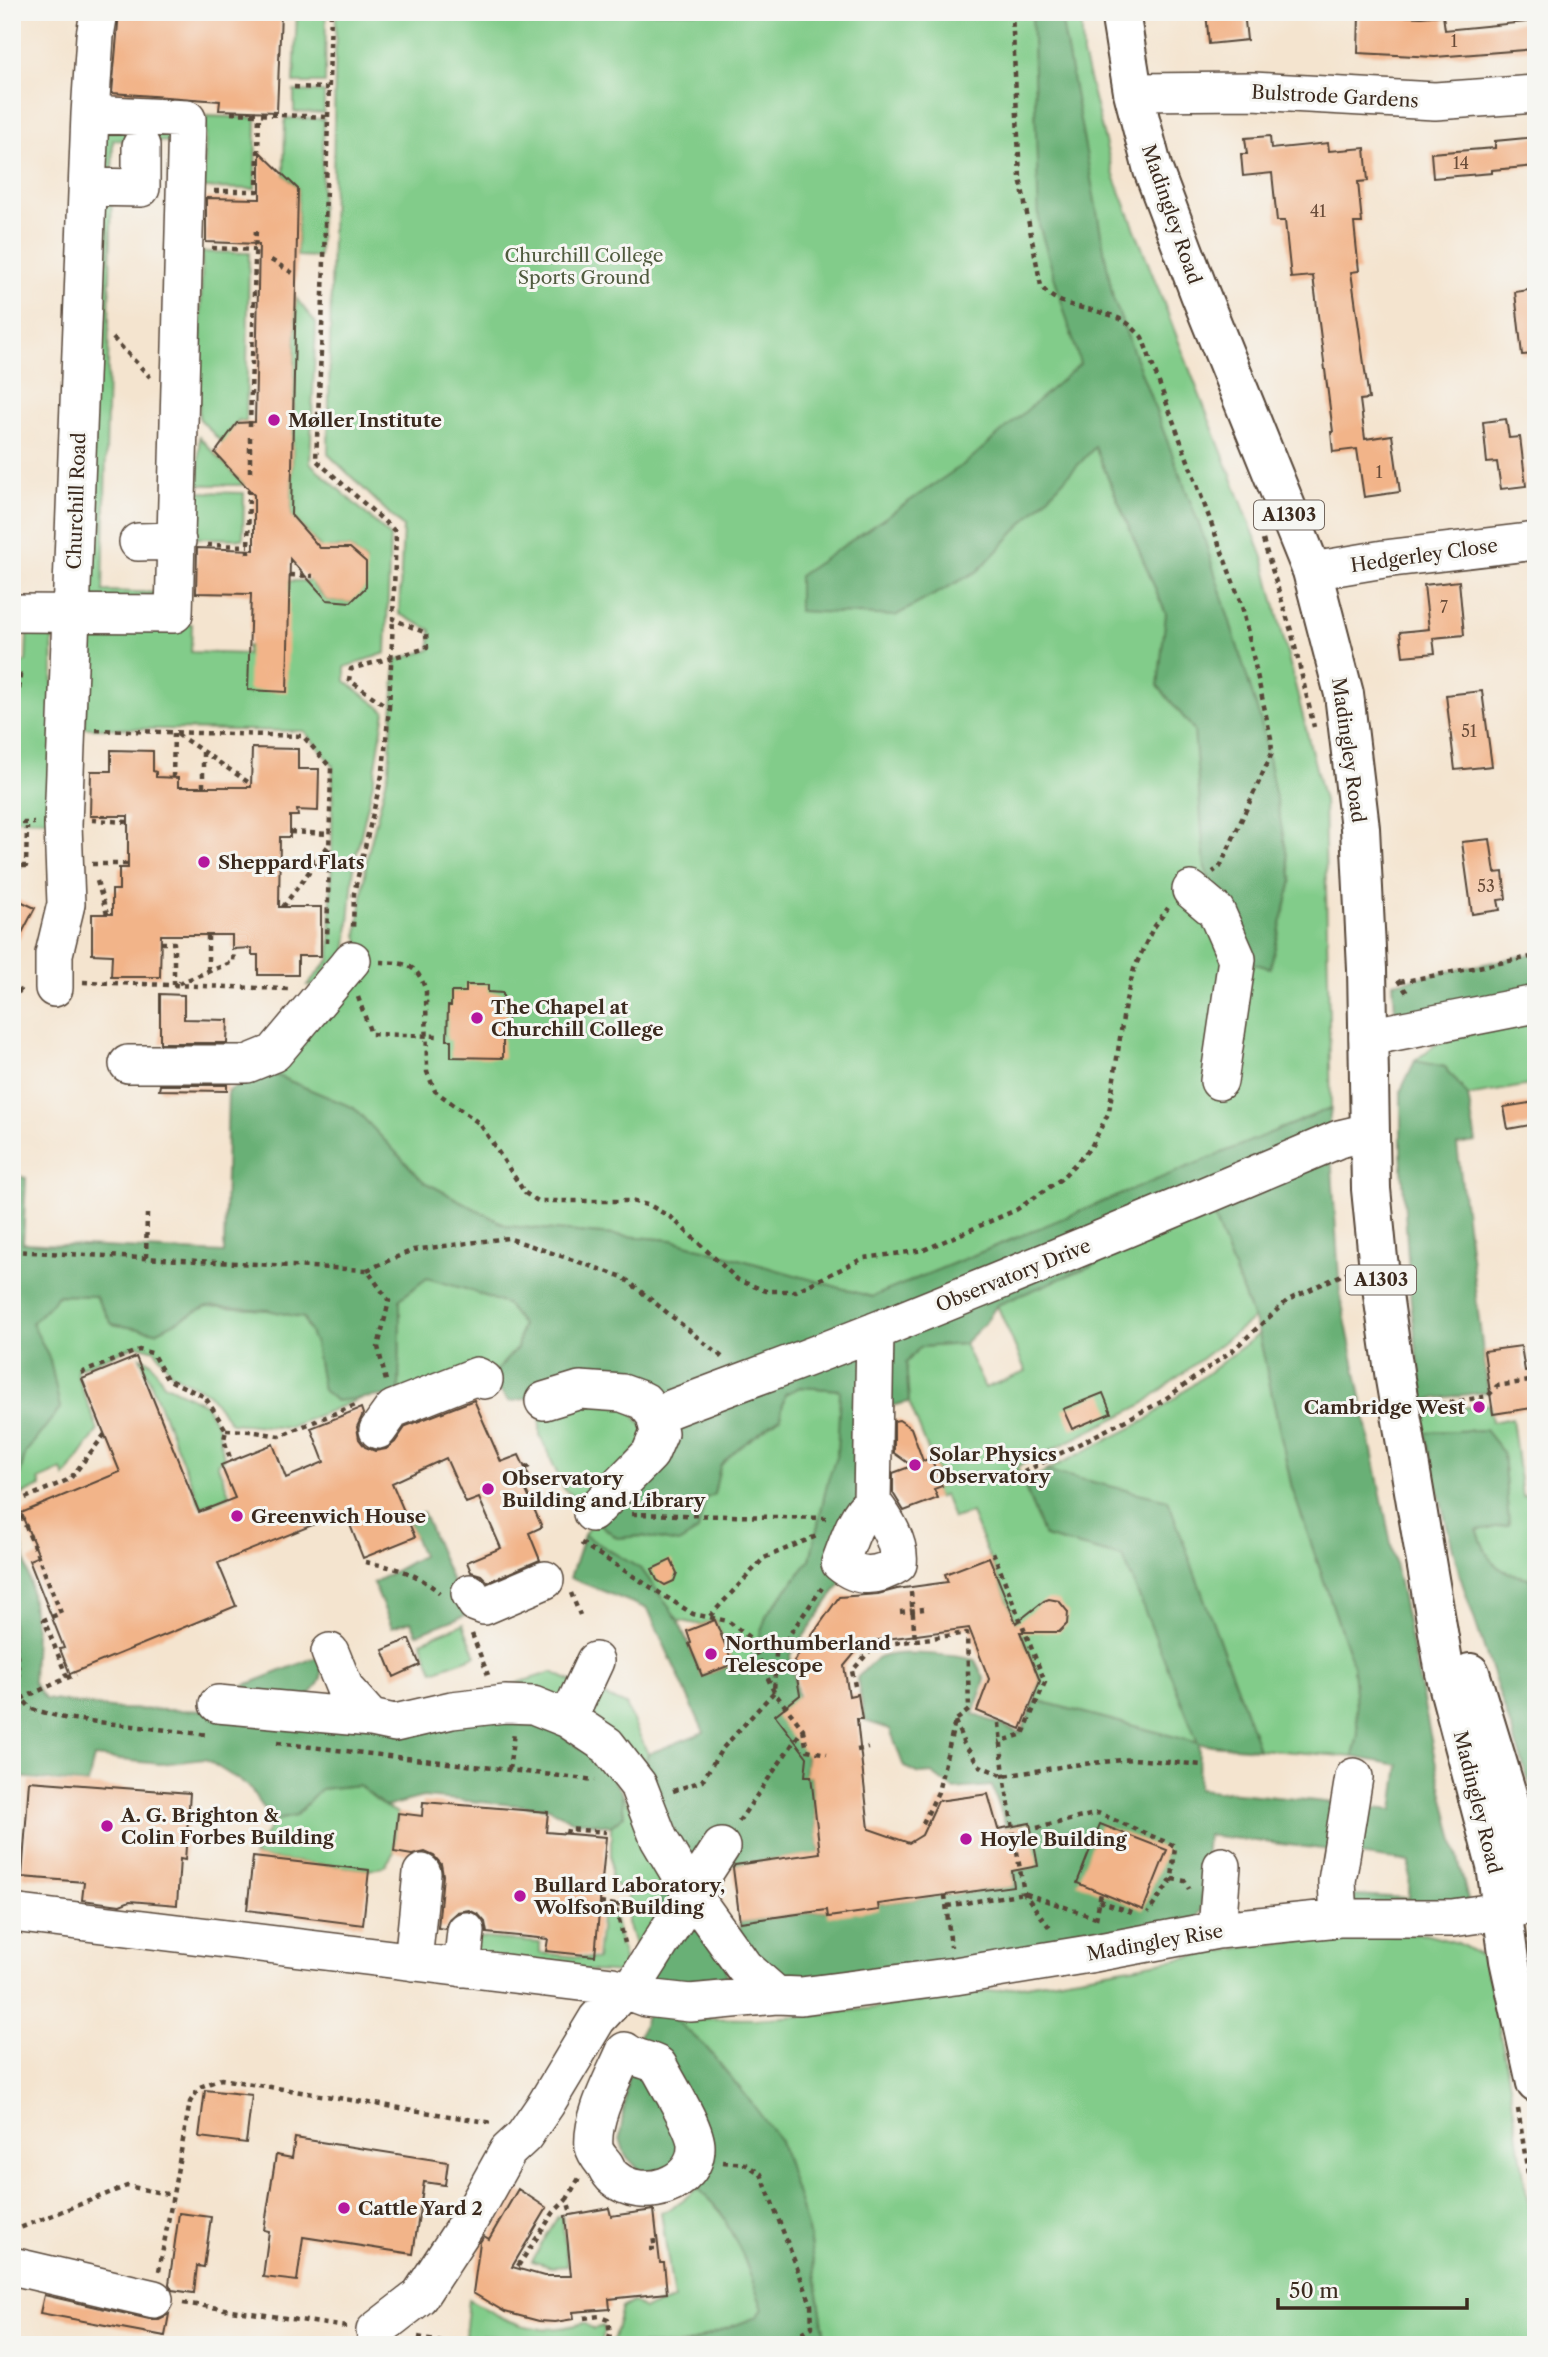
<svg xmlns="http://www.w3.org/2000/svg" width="1548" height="2357" font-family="'Libre Caslon Text',serif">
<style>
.green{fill:#82cc8a;stroke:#5e7b54;stroke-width:2}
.forest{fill:#69b076;stroke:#526d4a;stroke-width:2}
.building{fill:#f2b489}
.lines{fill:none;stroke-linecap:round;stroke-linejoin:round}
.minor-casing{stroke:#574639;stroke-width:40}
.major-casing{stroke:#574639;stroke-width:42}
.path{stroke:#574639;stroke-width:4.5;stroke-dasharray:5 5;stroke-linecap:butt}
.minor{stroke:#fff;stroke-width:37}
.major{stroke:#fff;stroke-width:38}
.path-bridge{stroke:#574639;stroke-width:4.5;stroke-dasharray:5 5;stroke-linecap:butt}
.poi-dot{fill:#b5179e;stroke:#f6f6f2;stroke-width:2.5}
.labels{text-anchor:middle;stroke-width:6;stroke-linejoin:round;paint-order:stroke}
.number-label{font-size:16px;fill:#694c39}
.shield{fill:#f6f6f2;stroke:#73675e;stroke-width:2}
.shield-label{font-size:18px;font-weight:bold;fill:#3b2a1e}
.street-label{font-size:19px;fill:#3b2a1e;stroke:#f6f6f2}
.park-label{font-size:19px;fill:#505b3e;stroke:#f6f6f2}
.poi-label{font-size:19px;font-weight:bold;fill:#3b2a1e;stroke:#f6f6f2;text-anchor:start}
</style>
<rect width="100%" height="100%" fill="#f6f6f2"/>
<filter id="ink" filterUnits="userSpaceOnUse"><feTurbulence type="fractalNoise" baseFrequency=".0143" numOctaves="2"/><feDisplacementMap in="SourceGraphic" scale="14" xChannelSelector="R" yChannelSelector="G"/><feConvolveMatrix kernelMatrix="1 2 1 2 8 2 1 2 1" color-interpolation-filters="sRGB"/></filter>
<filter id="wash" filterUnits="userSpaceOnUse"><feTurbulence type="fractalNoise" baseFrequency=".00686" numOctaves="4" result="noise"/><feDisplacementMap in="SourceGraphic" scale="28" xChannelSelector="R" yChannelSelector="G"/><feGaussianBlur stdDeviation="1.57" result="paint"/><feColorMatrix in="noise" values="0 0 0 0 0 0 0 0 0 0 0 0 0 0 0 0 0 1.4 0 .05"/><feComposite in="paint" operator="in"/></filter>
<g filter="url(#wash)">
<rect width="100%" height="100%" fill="#f4e4cf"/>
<path class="green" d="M297 12H326L325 83H294Z
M336 12H1081L1083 55 1113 173 1264 560 1324 801 1331 1108 872 1297 672 1240 507 1226 423 1181 354 1108 268 1072 363 959 357 934 367 858 389 769 396 660 430 650 431 630 399 614 403 527 328 454Z
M294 91 324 92V113L294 112Z
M206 116 256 118 255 189 204 188Z
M285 118 324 119 319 257 297 256 298 189 284 175Z
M167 126 178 142 113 140 103 591 168 593 163 601 93 598 87 589 99 132Z
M202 252 249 253 246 423 239 420 232 427 244 467 199 418Z
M296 298 316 323 310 463 390 536 386 653 345 667V681L385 711 374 778 354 865 346 958 325 986 307 985 330 959 333 765 304 731 85 728 86 641 89 629 100 623 192 624 191 652 247 654V646H250L289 581H313V585L327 600 351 602 366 562 350 548H329L324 552 291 515Z
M199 437 245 485H199Z
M198 492 244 493 243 539 197 538Z
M28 612H52L54 820 12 819V663L26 662Z
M1536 1020V1084L1468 1096 1445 1067 1415 1061 1435 1045 1481 1030Z
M1213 1215 1253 1319 1142 1405 1017 1467 1044 1537 1123 1557 1199 1743 1035 1700 1040 1681 971 1513 953 1518 944 1495 938 1498 934 1489 942 1485 909 1402 906 1363 920 1347 964 1344 985 1388 1026 1372 997 1305Z
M427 1278 469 1290 506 1304 522 1325 517 1348 490 1378 399 1394 400 1299Z
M59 1295 95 1296 112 1324 156 1332 206 1306 268 1310 304 1318 315 1344 323 1390 336 1401 367 1396 287 1428 231 1423 208 1393 172 1374 155 1350 137 1345 77 1369V1375L98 1430 65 1477 62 1470 39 1480 41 1486 13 1499 26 1452 60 1408 50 1360 32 1323Z
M1259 1334 1292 1488 1353 1665 1358 1735 1353 1757 1259 1749 1168 1500 1046 1471 1145 1421Z
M140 1357 151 1362 164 1384 205 1404 218 1427 224 1459 217 1463 230 1496 201 1507Z
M800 1387 841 1390 837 1454 828 1480 810 1560 767 1614 750 1665 733 1664 715 1620 701 1625 678 1620 642 1570 584 1535 594 1519 617 1538 642 1536 679 1543 698 1530 705 1499 714 1494 720 1466 737 1449 780 1418 785 1394Z
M622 1401 650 1435 593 1496 577 1499 564 1489 540 1435V1420L549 1408Z
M1489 1404 1492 1422 1512 1418 1522 1496 1536 1494V1603L1529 1578C1493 1572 1489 1562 1477 1529L1509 1525 1503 1453 1485 1430 1425 1432 1424 1413Z
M463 1624 476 1656 433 1671 421 1641Z
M552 1672 575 1683 567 1696 554 1698 498 1689Z
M593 1691 626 1705 648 1754 643 1771 594 1721 590 1704Z
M359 1785 385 1807 398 1813 394 1852 385 1866 369 1870 253 1857 273 1821 295 1816 321 1789Z
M621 1791 663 1865 658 1945 642 1966 628 1923V1890L611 1884V1826L624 1815Z
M607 1909H611L614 1915 625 1964 624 1973 477 1964 472 1937 540 1943V1953L597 1959 601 1919Z
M1424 1934 1458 1943 1480 1955 1490 1982 1509 2079 1533 2236 1536 2269V2345L826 2344 808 2230 747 2097 705 2046 673 2018 755 2019 827 2014 963 1996 1252 1946 1366 1935Z
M698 2188 720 2211 742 2253 763 2309 757 2317 683 2345H612L622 2308 633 2302 644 2309 674 2300 661 2212 671 2209Z
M558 2216H562L567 2266 551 2267 532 2261Z
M469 2299C511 2324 535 2337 584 2323L593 2329 603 2326 605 2331 600 2345H555L517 2338 482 2336 483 2345H464Z"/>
<path class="forest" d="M1032 12H1060L1113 298 1203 535 1261 722 1292 880 1270 968 1244 961 1205 868 1194 730 1158 686 1166 614 1095 447 978 571 895 616 799 611V576L967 462 1080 364 1039 225Z
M1536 953V992L1396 1022 1393 983Z
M1415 1061 1445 1067 1468 1096 1476 1142 1457 1145 1488 1392 1423 1400 1411 1303 1401 1151V1090Z
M268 1072 354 1108 423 1181 507 1226 672 1240 872 1297 1331 1108 1329 1122 1340 1294 1436 1764 1469 1905 1340 1909 1339 1894 1409 1898 1410 1862 1350 1854 1355 1806 1393 1810 1399 1765 1353 1757 1358 1735 1353 1665 1292 1488 1259 1334 1213 1215 997 1305 985 1323 964 1344 920 1347 906 1363 909 1402 868 1411 848 1573 790 1656 807 1742 805 1775 811 1776 820 1854 732 1865 711 1880 686 1856 643 1771 648 1754 704 1732 648 1609 570 1578 584 1535 642 1570 678 1620 702 1676 733 1664 750 1665 767 1614 810 1560 828 1480 837 1454 840 1390 800 1387 785 1394 780 1418 737 1449 720 1466 714 1494 705 1499 698 1531 678 1543 642 1536 617 1538 594 1519 647 1446 638 1405 539 1396 509 1402 490 1378 517 1348 522 1325 506 1304 469 1290 427 1278 400 1299 399 1394 336 1401 323 1390 315 1344 304 1318 268 1310 207 1306 156 1332 112 1324 95 1296 59 1295 32 1323 50 1360 60 1408 26 1452 13 1499 30 1584 35 1631 33 1682 45 1699 118 1709 539 1718 603 1765 621 1791 624 1815 611 1826 570 1820 549 1808 423 1797 385 1807 359 1785 321 1789 295 1816 273 1821 248 1786 205 1759 160 1764 94 1757 88 1784 18 1777 15 1875 20 1923H12V1174L26 1178 23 1243 224 1253 228 1091Z
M1485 1430 1503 1453 1509 1525 1477 1530C1489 1562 1494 1572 1529 1578L1536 1603V1803L1460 1576 1435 1479 1425 1432Z
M1046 1471 1168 1500 1259 1749 1199 1744 1198 1789 1344 1804 1338 1851 1207 1835 1201 1910 1196 1919 941 1967 798 1982 774 1977 739 1940 740 1922 1014 1886 1007 1829 992 1786 953 1789 932 1773 920 1774 904 1767 890 1729 865 1721 857 1678C863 1672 870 1663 877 1659 894 1649 956 1655 975 1660L985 1680 973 1714 1021 1733 1035 1700 1198 1743 1123 1557 1044 1537 1024 1483Z
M423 1512 466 1615 417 1634 411 1621 392 1627 373 1583 422 1556 407 1518Z
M319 1656C325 1675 321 1685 306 1698L215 1697Z
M663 1865 726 1966 727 1985 689 1988 642 1981 658 1945Z
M649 2008 673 2018 705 2046 747 2097 780 2141 808 2230 826 2344 683 2345 757 2317 763 2309 742 2253 720 2211 698 2188 705 2160 636 2045Z
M639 2068 681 2130 676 2170 641 2172 625 2155 620 2138 628 2075Z"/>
<g id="blocks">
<path class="building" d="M119 12H281L277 112 219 110 220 101 112 93Z
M1206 12H1244L1247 40 1209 44Z
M1359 14 1421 17 1443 15 1445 30 1536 21V49L1435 57 1358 53Z
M1270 136 1271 149 1328 143 1329 151 1365 148 1368 181 1358 182 1362 223H1354L1359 271 1351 272 1369 399 1360 400 1365 439 1392 435 1400 492 1364 497 1357 449 1333 452 1331 432H1333L1313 276 1291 278 1285 221H1277L1272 173 1243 176 1241 154H1247L1245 138Z
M1536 137V166L1492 170V173L1433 178 1431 153 1495 148V141Z
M260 152 298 189 291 515 320 548H350L366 562V587L351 602 327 600 290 559 287 692 248 690 251 594 196 593 197 548 254 550V495L215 453 237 423 255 422 259 244 206 242V198L260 199Z
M1536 289V354L1522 355 1515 292Z
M1506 419 1509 438 1520 437 1526 486 1501 489 1497 462 1487 463 1483 422Z
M1459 581 1464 635 1433 638 1435 653 1403 656 1400 632 1429 629 1424 585Z
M1482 691 1492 766 1455 770 1446 695Z
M252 748 298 749V769H319L318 811 297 810 298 816H290V837H280L279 907H321V956H298V975H258V955H252V948L232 949V935H161L160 977H111L112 955 92 954V914H112V890H119V868H128V816H90L91 771H111V750L153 751V771L156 772V777L178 778V787H251Z
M1490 839 1495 873 1503 872 1506 899 1498 900 1500 910 1472 914 1462 842Z
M12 897 35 908 12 952Z
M466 985H488V992L503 993V1007H507V1029H503V1058L451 1057V1040H447L448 1006H451V992H466Z
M160 994 184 995V1019L228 1020 227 1043H160Z
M160 1085H227V1091L159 1090Z
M1536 1102V1124L1508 1129 1504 1107Z
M1521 1346 1525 1371 1536 1369V1390L1529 1391 1532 1408 1493 1414 1484 1351Z
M136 1357 199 1512 235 1498 221 1465 273 1444 286 1478 324 1462 311 1428 361 1408 363 1414 357 1427 359 1439 365 1447 375 1451 386 1449 395 1442 406 1426 474 1400 501 1462 519 1455 532 1483 524 1486 542 1527 529 1533 540 1560 488 1582 481 1575 471 1572 467 1562 501 1548 479 1498 466 1503 446 1458 392 1483 415 1537 363 1558 345 1512 218 1563 236 1606 70 1674 60 1649 64 1648 29 1560 39 1556 21 1513 120 1472 82 1379Z
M1103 1393 1111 1413 1072 1429 1063 1409Z
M899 1420 911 1428 923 1461 931 1458 942 1486 934 1489 938 1498 904 1511 893 1493V1473L912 1466 894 1453V1421Z
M989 1557 1016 1623 1044 1601 1049 1599 1059 1601 1068 1612 1067 1624 1059 1632H1020L1040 1681 1021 1729 977 1711 989 1679 969 1628 864 1642 844 1666 849 1696 858 1694 862 1719H857L869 1829 909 1843 922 1835 938 1801 988 1794 998 1829 1030 1823 1038 1866 1012 1871 1014 1886 878 1904 879 1910 828 1917 827 1910 740 1922 733 1868 735 1865 820 1853 811 1776H805L807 1757 775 1715 800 1695 794 1661 839 1597 878 1594 897 1589 948 1582 945 1574Z
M671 1560 677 1573 674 1581 665 1585 657 1580 652 1569Z
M715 1620 733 1664 702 1676 689 1644 691 1643 687 1631Z
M409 1639 420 1665 394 1677 383 1650Z
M29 1781 190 1793 185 1860 180 1859 177 1905 130 1901 120 1905 82 1900 84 1882 22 1877Z
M423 1802 548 1812 546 1832 606 1837 595 1956 546 1951 548 1939 487 1933 485 1922 479 1915 469 1910 457 1912 449 1919 445 1929 438 1928 443 1875 441 1864 434 1856 425 1852 412 1855 394 1852 398 1813 422 1816Z
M1100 1824 1167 1850 1143 1910 1077 1883Z
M253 1857 369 1870 363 1925 247 1910Z
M205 2090 252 2095 246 2143 199 2137Z
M295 2138 448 2162 445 2185 424 2182 413 2254 303 2237 297 2281 263 2277 269 2231 264 2230 276 2155 292 2158Z
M518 2189 547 2208 512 2267 544 2276H571L565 2216 609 2208 611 2216 654 2210 660 2263H664L667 2293 609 2299 610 2309 573 2312 574 2319 555 2322 539 2321 505 2312 473 2293 480 2242 484 2236 489 2239Z
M179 2213 211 2217 204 2267 197 2266 194 2293 172 2290 169 2284Z
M44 2295 149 2319H159L169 2314 165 2336 40 2313Z"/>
</g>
</g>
<g filter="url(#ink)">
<use href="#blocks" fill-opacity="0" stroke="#574639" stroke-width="2"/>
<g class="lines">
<g class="minor-casing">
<path id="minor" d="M1133 92 1253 91 1435 101 1536 94
M87 187 141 188V146
M138 542 177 541
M1312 571 1384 559 1536 541
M12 613 174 614 187 119 90 114
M1191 890 1216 911 1237 959 1219 1081
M54 988V954L66 904 63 825 90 114 95 36 99 12
M1368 1037 1536 1004
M128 1064H247L274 1053 352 960
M544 1401 580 1390 622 1393 644 1401 655 1415 659 1433 650 1454 592 1513
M655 1415C729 1386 804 1360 878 1330 1033 1268 1186 1204 1339 1139L1369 1132
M378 1430 393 1409 477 1376 484 1380
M872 1502C885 1519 901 1543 898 1564 878 1577 859 1579 840 1563 848 1543 855 1516 872 1502Z
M872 1502 875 1331
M470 1593 476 1603 484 1606 545 1580
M330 1652 345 1689 371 1718 395 1723 452 1710 505 1704 533 1705 568 1719 607 1745 638 1785 659 1839 691 1893 744 1967 776 1995
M218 1704 371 1718
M568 1719 595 1661
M691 1893 721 1847
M12 1913 613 1986 646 1998 690 2003 776 1995 801 1996 955 1976 1089 1954 1217 1930 1339 1918H1452L1501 1911 1536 1904
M1339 1918 1337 1881 1354 1777
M1217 1930 1222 1866
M413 1962 422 1873
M462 1968 466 1931
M629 1993 677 1917
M625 2051C635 2059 647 2059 658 2065 667 2083 697 2130 696 2147 696 2186 641 2202 614 2178 610 2175 607 2169 605 2165 601 2160 595 2153 594 2147 591 2117 613 2079 625 2051Z
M12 2266 154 2299
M375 2331 419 2297 470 2219 508 2151 524 2136 546 2104 597 2019 624 1990"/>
</g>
<g class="major-casing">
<path id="major" d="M1120 12 1133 92 1153 170 1200 294 1312 571 1344 694 1360 828 1367 969 1371 1189 1378 1259 1395 1379 1445 1673 1496 1866 1509 1960 1536 2083
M1470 1673 1536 1889"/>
</g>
<path class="path" d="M331 12 322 329 316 460 396 532 393 619 426 633 427 648 351 669 349 680 389 708 383 771 354 893 353 930
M1012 12 1020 178 1041 286C1060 313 1104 305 1130 325 1134 329 1138 333 1142 337L1242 606 1271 738 1272 753 1220 867 1213 872
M294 87 328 88
M231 113 328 117
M214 191H257L259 114
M212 248 255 250
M271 260 296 275
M113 338 150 377
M250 426 256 227
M250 472V432
M1263 540 1292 634 1314 727
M207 545 248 546
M248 554 249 490
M290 575 313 576
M12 668 20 675 19 692 12 702
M389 708 393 619
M96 730 303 736 331 768 327 943
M203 752V787
M173 778 174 732 251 784
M92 820 128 822
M12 823H34
M290 832 329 834
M280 861 317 860
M92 864H128
M22 866H26L27 827
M97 881 107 914
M283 907 328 846
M208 936V973
M161 943H174V985L233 962 234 949
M380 962C406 963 417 963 426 991L427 1072 435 1091 480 1124 525 1193 538 1201H631L651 1206 672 1218 738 1280 766 1291H796L864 1258 924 1250 1016 1210 1061 1179 1091 1147 1109 1112 1125 1004 1134 969 1152 930 1168 908
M1398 980 1407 993
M83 982 288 989
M1400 982 1536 956
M358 997 371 1034 438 1036
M12 1001 24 985
M12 1251 367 1270 389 1301 378 1347 386 1381
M146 1258 147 1214
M12 1270 17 1286 12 1417
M367 1270 413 1250 508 1238 623 1277 722 1357
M81 1373 139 1350 152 1353 167 1379 205 1397 226 1430 224 1440 231 1461
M1430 1406 1488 1396 1497 1386 1536 1380
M226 1430 250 1431 279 1436 358 1404
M525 1468 534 1464
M1024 1472 1161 1402 1233 1350 1288 1300 1350 1271
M632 1514 826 1518
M581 1543 693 1614 728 1621 750 1638 774 1692 803 1729 737 1824
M993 1552 1045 1682 1023 1734 999 1742
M365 1562C397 1568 415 1572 440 1593
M911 1592 915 1640
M571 1593 580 1615
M12 1604 21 1698 32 1709 64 1718 209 1735
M710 1616 764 1558 819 1535
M472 1634 488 1675
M67 1677 44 1620 61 1613 16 1502 70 1479 105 1434
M855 1686 852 1671 874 1646 967 1633 969 1710 955 1721 938 1792 922 1825
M12 1703 76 1674
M955 1721 964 1744 980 1766 1004 1776 1072 1765 1133 1759 1204 1765
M999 1723 1004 1776 1024 1893 1052 1931
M803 1730 807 1750 827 1754
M277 1743 595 1780
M857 1750 868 1748
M509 1770 514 1733
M673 1791 702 1781 722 1749 774 1692 776 1654 822 1588
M1037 1828 1098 1813 1175 1846 1172 1879 1148 1913
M567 1834 568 1829 606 1832
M1172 1879 1185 1881 1189 1889
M945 1895 951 1947
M1099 1901 1135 1913
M600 1903 615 1905 625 1943
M615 1905 640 1906
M947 1906 1024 1893 1096 1918
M1096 1919 1101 1893
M12 1961 20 1943
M1518 2109 1536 2226
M723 2162 745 2164 761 2174 811 2304 812 2327 793 2338 769 2339 753 2345
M570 2210 567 2199 579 2178
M12 2231 127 2186 172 2195
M650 2249H655L653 2236
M518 2266 554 2212 567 2199
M159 2271 190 2102 200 2087 221 2079 493 2123
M183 2303 347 2327
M584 2318 600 2316 608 2319 610 2334 607 2345
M418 2337 441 2341 444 2345
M483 2342 519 2345"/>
<use href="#minor" class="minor"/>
<use href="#major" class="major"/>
<path class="path-bridge" d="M900 1612 924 1609"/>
</g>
</g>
<g class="poi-dot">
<circle cx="274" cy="420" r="7"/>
<circle cx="204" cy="862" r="7"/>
<circle cx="477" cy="1018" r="7"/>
<circle cx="1479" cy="1407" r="7"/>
<circle cx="915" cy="1465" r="7"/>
<circle cx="488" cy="1489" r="7"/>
<circle cx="237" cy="1516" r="7"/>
<circle cx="711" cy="1654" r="7"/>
<circle cx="107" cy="1826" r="7"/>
<circle cx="966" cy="1839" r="7"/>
<circle cx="520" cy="1896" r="7"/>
<circle cx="344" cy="2208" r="7"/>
</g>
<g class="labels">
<g class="number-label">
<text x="1454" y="47">1</text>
<text x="1461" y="169">14</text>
<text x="1318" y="217">41</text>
<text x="1379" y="478">1</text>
<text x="1444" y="613">7</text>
<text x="1469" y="737">51</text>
<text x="1486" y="892">53</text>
</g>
<g class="shield">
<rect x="1254" y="500.5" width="70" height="29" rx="5"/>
<rect x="1346" y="1265.5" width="70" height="29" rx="5"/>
</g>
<g class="shield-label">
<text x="1289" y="521">A1303</text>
<text x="1381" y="1286">A1303</text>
</g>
<g class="street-label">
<text transform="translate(1335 96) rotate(3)" y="7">Bulstrode Gardens</text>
<text transform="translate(1172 214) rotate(71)" y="7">Madingley Road</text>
<text transform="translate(76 501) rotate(-88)" y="7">Churchill Road</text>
<text transform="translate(1424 555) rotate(-8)" y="7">Hedgerley Close</text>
<text transform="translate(1349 750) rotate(82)" y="7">Madingley Road</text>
<text transform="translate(1013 1275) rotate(-22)" y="7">Observatory Drive</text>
<text transform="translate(1478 1802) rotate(76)" y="7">Madingley Road</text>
<text transform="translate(1155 1942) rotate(-10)" y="7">Madingley Rise</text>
</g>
<g class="park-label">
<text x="584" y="262">Churchill College<tspan x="584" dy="22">Sports Ground</tspan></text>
</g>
<g class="poi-label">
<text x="288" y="427">Møller Institute</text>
<text x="218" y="869">Sheppard Flats</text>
<text x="491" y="1014">The Chapel at<tspan x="491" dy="22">Churchill College</tspan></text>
<text x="1465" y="1414" text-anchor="end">Cambridge West</text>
<text x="929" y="1461">Solar Physics<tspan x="929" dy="22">Observatory</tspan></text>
<text x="502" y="1485">Observatory<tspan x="502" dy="22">Building and Library</tspan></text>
<text x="251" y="1523">Greenwich House</text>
<text x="725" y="1650">Northumberland<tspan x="725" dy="22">Telescope</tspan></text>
<text x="121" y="1822">A. G. Brighton &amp;<tspan x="121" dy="22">Colin Forbes Building</tspan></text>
<text x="980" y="1846">Hoyle Building</text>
<text x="534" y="1892">Bullard Laboratory,<tspan x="534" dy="22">Wolfson Building</tspan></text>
<text x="358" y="2215">Cattle Yard 2</text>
</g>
</g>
<rect width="1548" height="2357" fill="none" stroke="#f6f6f2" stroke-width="42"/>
<path d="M1278 2298v10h189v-10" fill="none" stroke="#3b2a1e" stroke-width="3.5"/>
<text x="1289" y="2298" font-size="21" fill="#3b2a1e" stroke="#f6f6f2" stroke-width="5" paint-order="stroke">50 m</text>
</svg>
